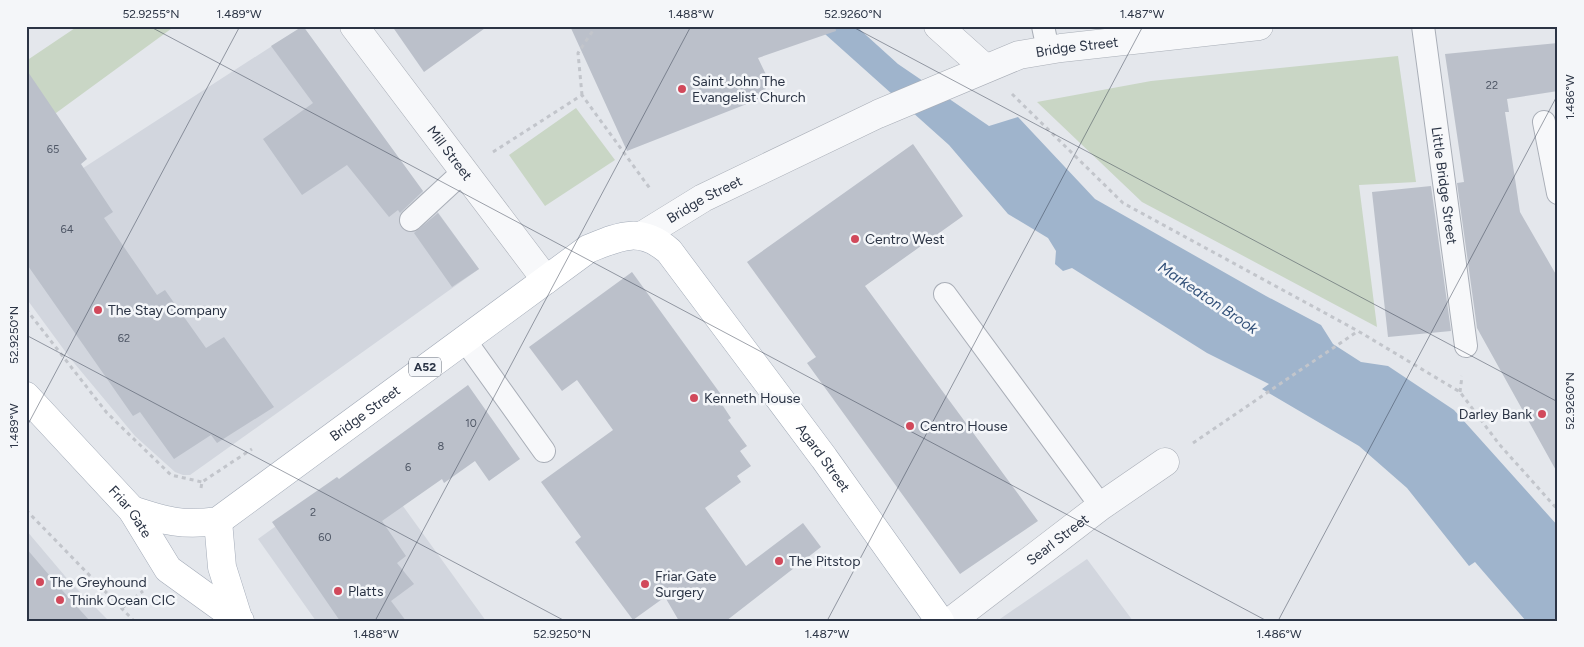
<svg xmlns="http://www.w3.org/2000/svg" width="1584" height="647" font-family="Figtree,sans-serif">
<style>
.built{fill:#d2d6de}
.green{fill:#c9d6c5}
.water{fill:#9fb4cc}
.building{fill:#bbc0ca}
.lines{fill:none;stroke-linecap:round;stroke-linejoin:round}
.service-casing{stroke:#a9aeb7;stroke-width:24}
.minor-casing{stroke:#a9aeb7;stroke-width:29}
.tertiary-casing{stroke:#a9aeb7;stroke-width:29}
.primary-casing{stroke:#a3abb8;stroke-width:29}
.path{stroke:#c2c5cb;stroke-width:3;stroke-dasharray:4 4;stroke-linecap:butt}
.service{stroke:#f7f8fa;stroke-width:22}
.minor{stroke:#f7f8fa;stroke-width:28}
.tertiary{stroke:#f7f8fa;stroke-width:28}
.primary{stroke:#fff;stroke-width:28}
.ticks{fill:none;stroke:#2b3445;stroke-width:1;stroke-opacity:0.45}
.poi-dot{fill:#d1495b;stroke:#f4f6f9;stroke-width:2}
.labels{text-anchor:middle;stroke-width:5;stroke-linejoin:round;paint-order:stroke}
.number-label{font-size:11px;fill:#4f5766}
.shield{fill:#f4f6f9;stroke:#676e7b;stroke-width:1}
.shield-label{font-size:12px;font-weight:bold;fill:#2b3445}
.street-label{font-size:14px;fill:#2b3445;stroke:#f4f6f9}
.poi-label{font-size:14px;fill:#2b3445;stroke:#f4f6f9;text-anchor:start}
.water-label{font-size:15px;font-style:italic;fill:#34527a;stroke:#f4f6f9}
.neatline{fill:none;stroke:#2b3445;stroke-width:2}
.ticks-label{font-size:12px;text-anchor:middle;fill:#2b3445}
</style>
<rect width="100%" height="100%" fill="#e4e7ec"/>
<path class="built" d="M303 26 479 269 190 475H183L175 472 135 436 70 358 26 298V205Z
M369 459 486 621H316L258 539Z
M26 530 70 582 109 621H26Z
M1087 559 1133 621H997Z"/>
<path class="green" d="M78 26H175L56 113 26 105V61Z
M1398 56 1416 182 1359 185 1377 327 1142 202 1037 102 1151 81Z
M576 108 615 160 545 206 509 155Z"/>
<path class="water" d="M816 26H856L898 64 989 126 1018 117 1095 199 1266 296 1321 325 1333 344 1361 362 1388 366 1454 410 1558 526V621H1526L1475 562 1469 566 1407 488 1359 446 1262 389 1269 384 1207 353 1072 268 1063 271 1055 264 1056 251 1048 238 1008 214 949 145Z"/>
<path class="building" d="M303 26 423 191 400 213 398 210 389 217 347 165 302 195 263 139 313 103 271 46Z
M392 26H488L424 72Z
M570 26H835L836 31 758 58 769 81 762 98 627 151Z
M1558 43V91L1507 99 1509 112H1505L1520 212 1558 278V474L1477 328 1457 183 1464 182 1445 54Z
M26 69 87 159 81 164 113 212 104 218 157 295 165 290 206 348 224 337 274 407 217 443 211 435 174 459 140 412 133 416 26 263Z
M913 144 963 216 865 286 1038 521 960 574 807 363 816 357 747 262Z
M1431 186 1451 331 1388 337 1372 192Z
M438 213 479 269 452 287 414 233Z
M632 272 725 400 721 403 731 418 728 420 747 446 740 451 751 466 737 476 741 482 705 508 746 566 803 523 821 547 726 621H679L665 597 633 620 575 542 581 537 541 482 613 430 577 380 562 391 529 347Z
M468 385 520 459 489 481 475 461 444 483 442 479 382 521 406 556 397 563 414 584 391 601 406 621H340L272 522 337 477 339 479Z
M26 548 61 589 90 621H26Z"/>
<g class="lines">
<g class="service-casing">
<g id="service">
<path d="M1043 26 1048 50"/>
<path id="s1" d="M1423 26 1466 346"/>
<path d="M1544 122 1558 193"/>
<path d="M411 220 463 172"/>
<path d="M945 294 1101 506"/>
<path d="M464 339 544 451"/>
</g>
</g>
<g class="minor-casing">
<g id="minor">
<path id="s2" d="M354 26 546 280"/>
<path d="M938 26 985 68"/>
<path id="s3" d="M951 621 1101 506 1165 462"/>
</g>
</g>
<g class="tertiary-casing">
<g id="tertiary">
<path id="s4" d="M643 235 703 198 878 114 1019 55 1061 48 1259 26"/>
</g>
</g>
<g class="primary-casing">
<g id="primary">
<path id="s5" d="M26 396 132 510 168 569 240 621"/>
<path id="s6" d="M132 510C165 521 182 526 218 521L588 249C620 236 640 226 669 251L824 458 940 621"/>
<path d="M218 521 222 567 238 618"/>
</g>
</g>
<path class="path" d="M1012 94 1123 203 1358 331 1460 392 1499 444 1558 510
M582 95 578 53 594 29
M493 152 582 95 651 190
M26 309 107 413 171 475 202 482
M1460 392 1462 376
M1193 443 1358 331
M201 488 202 482 252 449
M26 510 134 621
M122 608 143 591"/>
<use href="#service" class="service"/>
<use href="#minor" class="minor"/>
<use href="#tertiary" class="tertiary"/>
<use href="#primary" class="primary"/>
</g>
<path class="ticks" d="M149 26 1267 621M851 26 1558 402M1553 26 1558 29M26 335 565 621M26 428 240 26M375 621 691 26M827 621 1143 26M1278 621 1558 94"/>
<g class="poi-dot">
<circle cx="682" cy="89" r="5"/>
<circle cx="855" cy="239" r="5"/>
<circle cx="98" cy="310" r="5"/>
<circle cx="694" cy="398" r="5"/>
<circle cx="1542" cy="414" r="5"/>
<circle cx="910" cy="426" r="5"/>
<circle cx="779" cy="561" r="5"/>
<circle cx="40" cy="582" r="5"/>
<circle cx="645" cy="584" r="5"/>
<circle cx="338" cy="591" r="5"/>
<circle cx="60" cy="600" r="5"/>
</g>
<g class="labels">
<g class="number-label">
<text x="1492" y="89">22</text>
<text x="53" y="153">65</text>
<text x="67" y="233">64</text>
<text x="124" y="342">62</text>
<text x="471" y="427">10</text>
<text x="441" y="450">8</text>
<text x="408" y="471">6</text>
<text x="313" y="516">2</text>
<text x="325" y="541">60</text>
</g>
<rect class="shield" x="409" y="357.5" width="32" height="19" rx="4"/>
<g class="shield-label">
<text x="425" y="371">A52</text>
</g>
<g class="street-label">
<text dy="5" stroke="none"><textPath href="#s4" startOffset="476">Bridge Street</textPath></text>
<text dy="5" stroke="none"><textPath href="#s2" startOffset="159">Mill Street</textPath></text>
<text dy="5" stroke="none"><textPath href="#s1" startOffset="161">Little Bridge Street</textPath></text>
<text dy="5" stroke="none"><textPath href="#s4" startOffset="71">Bridge Street</textPath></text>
<text dy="5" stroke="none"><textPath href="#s6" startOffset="270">Bridge Street</textPath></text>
<text dy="5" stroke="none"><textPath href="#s6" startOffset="892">Agard Street</textPath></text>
<text dy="5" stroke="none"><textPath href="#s5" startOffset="156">Friar Gate</textPath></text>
<text dy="5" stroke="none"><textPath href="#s3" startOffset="134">Searl Street</textPath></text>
</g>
<g class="poi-label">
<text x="692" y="86">Saint John The<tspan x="692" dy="16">Evangelist Church</tspan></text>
<text x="865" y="244">Centro West</text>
<text x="108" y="315">The Stay Company</text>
<text x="704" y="403">Kenneth House</text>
<text x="1532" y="419" text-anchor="end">Darley Bank</text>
<text x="920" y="431">Centro House</text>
<text x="789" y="566">The Pitstop</text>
<text x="655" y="581">Friar Gate<tspan x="655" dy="16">Surgery</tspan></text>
<text x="50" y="587">The Greyhound</text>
<text x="348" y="596">Platts</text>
<text x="70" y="605">Think Ocean CIC</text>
</g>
<g class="water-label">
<text transform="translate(1208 298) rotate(34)" y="5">Markeaton Brook</text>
</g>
</g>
<rect width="1584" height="647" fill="none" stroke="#f4f6f9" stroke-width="55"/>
<rect x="28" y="28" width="1528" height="592" class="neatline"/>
<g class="ticks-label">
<text x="151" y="18">52.9255°N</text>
<text x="239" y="18">1.489°W</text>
<text x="691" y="18">1.488°W</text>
<text x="853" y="18">52.9260°N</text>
<text x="1142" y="18">1.487°W</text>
<text transform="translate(1570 97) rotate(-90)" y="4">1.486°W</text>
<text transform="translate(14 335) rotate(-90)" y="4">52.9250°N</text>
<text transform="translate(1570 401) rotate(-90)" y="4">52.9260°N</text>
<text transform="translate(14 426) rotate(-90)" y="4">1.489°W</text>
<text x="376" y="638">1.488°W</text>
<text x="562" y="638">52.9250°N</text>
<text x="827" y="638">1.487°W</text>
<text x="1279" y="638">1.486°W</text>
</g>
</svg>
